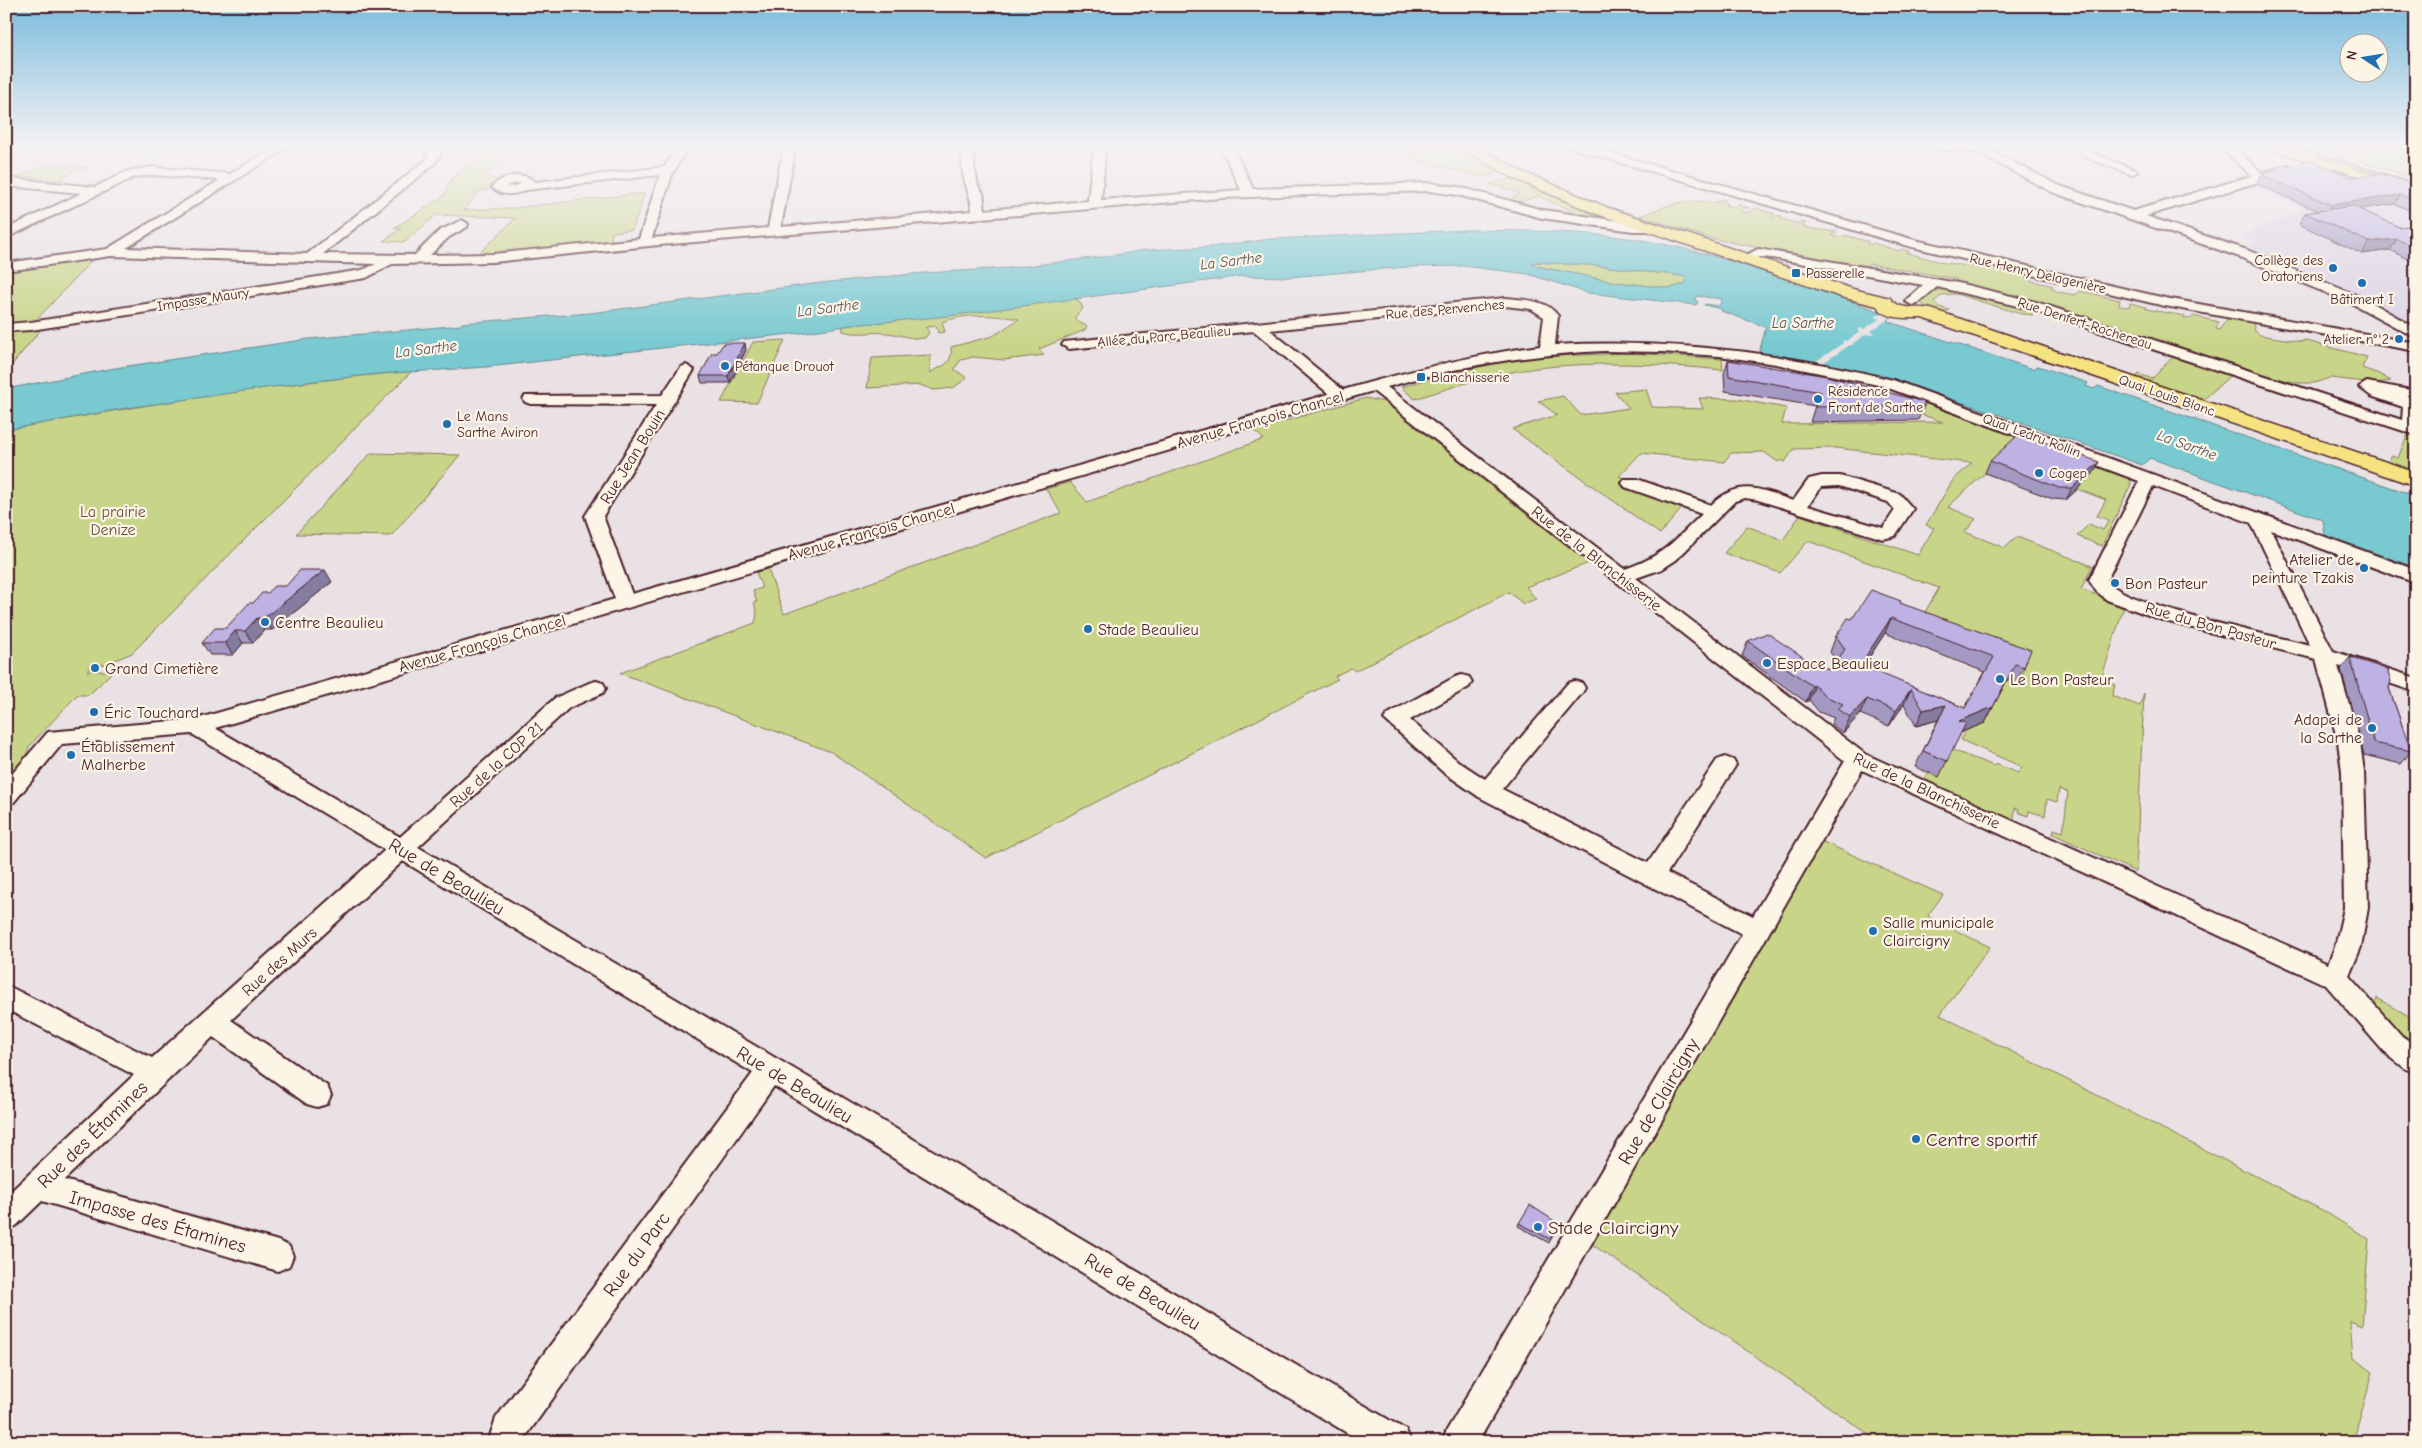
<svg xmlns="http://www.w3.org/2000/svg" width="2422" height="1448" font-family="'Comic Neue',sans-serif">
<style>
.built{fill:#dcd3e4}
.green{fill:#c8d487;stroke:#897a59}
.water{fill:#78c9d0;stroke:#66858e;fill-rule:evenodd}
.pier{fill:#e9e1e4}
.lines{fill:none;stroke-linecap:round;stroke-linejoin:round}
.minor-casing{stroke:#4a1f2b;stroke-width:4}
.major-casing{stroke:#4a1f2b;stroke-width:3}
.minor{fill:#fcf5e5;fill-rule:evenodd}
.major{fill:#f5e382;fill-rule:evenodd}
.tram{stroke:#4a1f2b;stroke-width:1}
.wall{fill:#a399c3;stroke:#4a1f2b;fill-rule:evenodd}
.shaded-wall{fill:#847d9f;stroke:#4a1f2b}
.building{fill:#bdb2e3;stroke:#4a1f2b;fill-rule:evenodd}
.poi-dot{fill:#1f6fb2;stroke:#fcf5e5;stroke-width:2}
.labels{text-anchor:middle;stroke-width:4.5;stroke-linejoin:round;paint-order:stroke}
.far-poi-label{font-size:14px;fill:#4a1f2b;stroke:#fcf5e5;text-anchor:start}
.far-street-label{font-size:14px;fill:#4a1f2b;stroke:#fcf5e5}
.far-water-label{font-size:15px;font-style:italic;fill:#58525d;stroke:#fcf5e5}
.street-label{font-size:16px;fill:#4a1f2b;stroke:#fcf5e5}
.park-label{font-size:16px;fill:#6a4c42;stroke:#fcf5e5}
.poi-label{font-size:16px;fill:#4a1f2b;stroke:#fcf5e5;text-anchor:start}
.near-street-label{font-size:19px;fill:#4a1f2b;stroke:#fcf5e5}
.near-poi-label{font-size:19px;fill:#4a1f2b;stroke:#fcf5e5;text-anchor:start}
</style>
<rect width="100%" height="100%" fill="#e9e1e4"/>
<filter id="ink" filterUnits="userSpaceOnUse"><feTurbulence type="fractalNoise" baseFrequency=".02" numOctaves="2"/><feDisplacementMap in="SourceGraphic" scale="10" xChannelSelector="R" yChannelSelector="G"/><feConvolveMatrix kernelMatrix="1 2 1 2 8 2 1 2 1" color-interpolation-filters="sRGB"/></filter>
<g filter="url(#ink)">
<path class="built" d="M27 145H165L132 161 104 158 85 167 39 163 6 176V154Z
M2318 163 2384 182 2354 186 2416 213V316L2398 319 2247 253 2254 249 2245 245 2255 241 2241 236 2305 209 2245 185Z"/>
<path class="green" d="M491 145H512L501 164 484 175 500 181 494 188 479 192 464 210 514 208 645 193 632 230 612 232 611 243 476 256 516 218 436 215 405 242 383 241 401 229 394 228 443 197 452 178 482 157Z
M1360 145H1448L1498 173 1483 177 1396 155 1394 151Z
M2305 145H2416V178L2401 174Z
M47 164 85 167H89L82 171 78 169 61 177 65 179 61 180 19 176Z
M1513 178 1556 198 1628 223 1586 217 1538 196 1520 202 1510 200 1520 193 1490 184Z
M1723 199 1725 200 1723 202 1727 203 1725 205 1734 207 1739 205 1749 208H1743L1740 211 1747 213 1755 208 1775 214 1772 217 1774 218 1778 215 1782 216 1780 218 1798 224 1801 222 1806 223 1802 226 1807 228 1837 232 1832 235C1836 238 1841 237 1845 235L1869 242 1867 244 1870 245 1873 243 1899 251 1902 249 1909 251 1907 253 1945 263 1983 268 1986 265 2018 272 2017 274 2030 277 2029 280 2053 286 2051 288 2058 292 2075 295 2080 291 2120 300 2119 306 2129 307 2130 303 2146 307V309L2185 316 2184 318 2190 319 2193 316 2219 322 2216 329 2219 330 2228 318 2253 323 2255 331 2260 335 2303 342V340L2367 357 2362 368 2379 374 2391 381 2374 383 2330 378 2314 383H2298L2268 376 2023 297 1956 284 1957 279 1870 264 1864 268 1709 238 1640 216C1656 210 1672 203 1689 201 1702 200 1712 206 1723 199Z
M93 259 28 329 42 328 6 372V270Z
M1536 262 1602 266 1682 276 1687 279 1685 284 1670 288 1615 282 1536 266 1532 264Z
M1943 289 2027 307 2033 315 2021 314 1956 294 1943 295 1934 301 1939 307 1949 310 1942 315 1928 310 1921 302 1922 299 1931 292Z
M1069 295 1079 301 1083 308 1075 317 1076 321 1087 326 1085 330 1039 349 1044 355 1004 360 973 357 961 360 954 369 967 378 953 388 934 390 920 385 867 388 872 358 931 355 930 373C941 365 953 366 951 347L993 336 1019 319C993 315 967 313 942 322L945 332 938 333 936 326 926 327 929 333 925 338C911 340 901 334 886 333 871 331 858 336 843 331L842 324Z
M785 340 757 403 721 402 753 342Z
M2177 352 2235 371 2201 402 2133 380 2139 374 2152 379Z
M1633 353 1722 359 1723 370C1661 364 1598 361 1537 368 1495 373 1455 386 1415 399L1401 387 1442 375 1525 357Z
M412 371 132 653 113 661 114 664 92 665 87 671H113L89 695H77L37 738 29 747 25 758 6 780V430C141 405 276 383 412 371Z
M1646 389 1652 407 1703 409 1699 398 1737 399 1786 408 1782 424 1943 422 1906 409 1913 399 2052 450 1993 476 1985 473 1948 507 1976 519 1965 532 2005 548 2017 537 2092 566 2081 590 2125 603 2101 680 2115 685 2112 696 2140 706 2144 693 2136 872 2053 834 2054 829 2063 832 2068 792 2059 789 2057 802 2047 799 2045 816 2029 811 2028 816 2018 812 2019 809 2015 808 2013 825 1921 783 1929 773 1952 750 1994 766 1996 764 2018 773 2022 767 1961 740 1968 726 2006 679 2021 678 2025 666 1916 627 1939 588 1808 541 1780 573 1724 553 1747 526 1783 540 1800 515 1918 555 1934 528 1926 525 1953 480 1972 463 1835 448 1794 449 1785 462 1781 460 1778 462 1764 452 1731 453 1724 462 1641 453 1619 476 1689 500 1660 534 1512 429 1557 415 1538 401 1563 396 1581 415 1629 408 1615 392Z
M1366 398 1384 402 1589 563 1526 587 1536 599 1523 604 1509 592 1355 671 1351 668 1335 676 1338 679 986 858 831 752 620 673 755 623 757 614 754 602H757L753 591 762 588 756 572 768 569 784 614 1061 513 1046 489 1070 482 1087 502 1264 439 1253 430Z
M2410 428 2416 430V475L2388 466 2391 456 2398 458Z
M371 453 460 455 391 536 296 534Z
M2067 455 2130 478 2131 484 2102 546 2077 536 2089 524 2103 530 2109 520 2097 516 2106 500 2077 489Z
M1821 841 1943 895 1928 915 1930 918 1990 947 1940 1015 2322 1210 2369 1239 2362 1326 2350 1321 2353 1358 2373 1372 2353 1442H1880L1590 1243Z
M2377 998 2416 1020 2414 1042 2400 1035 2374 1005Z"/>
<path class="water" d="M1468 230C1530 231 1592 231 1653 242 1736 258 1814 289 1893 316L1887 321 2033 369 2038 366 2088 383 2086 386 2094 389 2098 386 2416 496V568L2325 535 2323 520 2150 458 2142 465C2016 421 1892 372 1759 353L1766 327 1721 311 1722 309 1704 305 1705 304 1719 306 1722 299 1697 296 1695 299 1698 302 1696 305 1588 293 1528 274 1463 266 1407 267 1289 277 1243 276 949 316 852 325 800 333 487 367 378 374 307 382 121 409 6 430V389L115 368 309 339 461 325 462 323 590 313 820 283 924 273 1009 268 1109 256 1145 250 1210 247 1271 239ZM1536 262 1602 266 1682 276 1687 279 1685 284 1670 288 1615 282 1536 266 1532 264Z"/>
<path class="pier" d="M1882 313 1893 316 1871 331 1875 333 1871 335 1867 334 1853 343 1854 345H1850L1823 363 1815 362 1843 343 1842 340 1846 341 1860 332 1858 328 1864 329 1879 319 1875 317Z"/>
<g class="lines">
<g class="minor-casing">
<path id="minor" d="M278 145H292L126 248 307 254 425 161 429 155 417 145C429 145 435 144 441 155L433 165 323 254 415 255 439 231 462 220 468 224 467 227 449 237 430 255 493 254 639 239 660 175 526 190C515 195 501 197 492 187 501 176 524 170 535 182L665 167 677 145H689L672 175 652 238 768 228 784 145H796L781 227 972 211C971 198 969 196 966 185 961 172 962 158 962 145H974V166L978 186 983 193 985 210 1088 201 1094 145H1106L1101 200 1241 190 1220 145H1232L1253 189 1429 183 1459 187 1543 210 1633 223H1651L1657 227 1651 231H1633L1542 218 1458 195 1429 191 1221 198 659 245 493 262 392 264 366 278 31 330 12 331 6 329 7 324 31 322 362 270 376 264 111 256 6 271V263L107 249 220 180 152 175 135 177 6 238V229L82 193 6 186V178L95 187 128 171 152 167 230 174ZM518 183H522L514 187 505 186Z
M1565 145H1583L1915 240 2165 298 2416 343V351L2165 306 1912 247 1567 147Z
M1921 145H1962L1985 148 2060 186 2133 211 2252 176 2218 145H2231L2262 173 2287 165 2291 166 2293 169 2291 172 2146 216 2247 250 2363 298 2416 328V338L2353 304 2237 256 2052 192 1978 153 1927 148Z
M2068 145H2082L2100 156 2138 171 2132 175 2092 160Z
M1758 249 1958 283 2036 302 2402 420 2403 407 2371 396 2359 387 2367 382 2416 391V401L2412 400 2416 401V435L2026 308 1937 287 1917 304 1912 305 1905 301 1923 285 1772 258 1760 257 1746 263 1739 259Z
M1505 298C1524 300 1546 299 1558 316L1555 345C1670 339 1782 352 1893 380L2416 570V583L2271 530 2333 651 2416 678V692L2338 666 2360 742 2364 772 2368 908 2361 947 2349 976 2402 1036 2416 1046V1073L2406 1069 2384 1052 2326 985 1862 770 1478 1442H1442L1447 1430 1742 934 1479 797 1443 772 1384 719 1388 714 1455 677 1462 675 1469 677 1472 682 1469 687 1410 720 1459 762 1485 779 1568 683 1575 681 1582 683 1585 688 1582 693 1502 789 1648 863 1717 760 1725 757 1733 760 1736 765 1667 873 1753 916 1845 761 1373 391 215 728 400 837 555 698 589 683 596 681 603 683 606 688 603 693 569 708 418 847 1406 1430 1411 1442H1362L774 1086 522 1442H488L496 1418 753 1073 403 861 231 1020 327 1086 331 1095 327 1104 317 1107 307 1104 213 1037 64 1180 278 1241 289 1246 293 1256 289 1266 278 1271 42 1201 16 1226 6 1230V1196L134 1075 6 1009V985L152 1058 385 850 192 734 62 744 14 802 6 804V781L48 732 196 719 615 599 585 516 656 405 531 404 525 402 523 399 525 396 662 395 681 367 686 365 694 370 603 516 632 594 1329 394 1254 331 1069 349 1062 345 1064 342ZM1505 306 1531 309 1544 317 1540 346C1472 355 1409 371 1343 390L1270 330ZM1604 351 1662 352 1719 356 1776 364 1883 386 2139 481 2089 580 2096 591 2107 600 2165 621 2316 659 2338 742 2342 772 2344 908 2335 947 2328 964 1865 754 1636 578 1662 569 1676 560 1735 501 1745 498 1758 500 1883 539 1895 536 1913 509 1900 494 1840 476H1822L1809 479 1793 501C1761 489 1739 478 1711 505L1637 479H1625L1622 483 1625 487 1702 514C1674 541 1663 556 1625 569L1387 387C1463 365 1526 355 1604 351ZM1839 486 1888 502 1895 510 1883 528 1808 506 1821 487ZM2153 486 2251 523 2310 645C2275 636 2123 606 2107 580Z"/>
</g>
<g class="major-casing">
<path id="major" d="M1458 145H1475L1521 171 1606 207 1853 289 1890 298C1899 311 1917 306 1931 309L2416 472V486L1922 318C1907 318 1886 320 1877 306L1841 297 1594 213 1511 177 1460 148Z
M2264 145H2286L2416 184V194L2266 148Z"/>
</g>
<use href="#minor" class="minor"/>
<use href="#major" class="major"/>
<path class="tram" d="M2279 145 2416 186"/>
</g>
<path class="wall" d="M2261 175 2350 177 2416 185V213L2395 204 2359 209 2399 227 2416 225V263L2390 250 2362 254 2299 224 2305 213 2318 211 2256 184Z
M746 350 730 383H702L700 376Z
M1728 360 1924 406 1918 420 1810 422 1815 406 1725 391 1724 374Z
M1990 461 2093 474 2066 500 2053 499 1985 473Z
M332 582 272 630H264L253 643H243L233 655H210L202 643 226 628 253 603 268 593 286 586Z
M1900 603 2024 667 2015 682 2007 680 1985 723 1961 732 1939 777 1915 767 1938 720 1916 726 1904 704 1889 726 1860 714 1843 733 1831 724 1834 718 1819 712 1809 700 1806 702 1742 656 1748 641 1809 661 1831 670 1837 662 1830 652 1836 636 1852 619ZM1885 633 1985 672 1965 708 1863 667Z
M2350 657 2388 673 2389 688 2411 751 2401 764 2364 755 2341 669Z
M1519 1223 1559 1224 1549 1243 1518 1226Z"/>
<path class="shaded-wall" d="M2400 195 2395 204 2325 214 2331 205Z
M2397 239 2390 250 2362 254 2369 242Z
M745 343 746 350 730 383 728 376Z
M2099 462 2093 474 2066 500 2072 488Z
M325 570 332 582 272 630 264 618Z
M257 618 264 630 253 643 245 631Z
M1891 618 1885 633 1853 681 1860 665Z
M235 631 243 643 233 655 225 643Z
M1815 685 1809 700 1806 702 1812 686Z
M1911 689 1904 704 1889 726 1896 711Z
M1867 699 1860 714 1843 733 1850 717Z
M1946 705 1938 720 1916 726 1923 710Z
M1993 707 1985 723 1951 736 1959 721Z"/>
<path class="building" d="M2310 160 2350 177 2380 174 2416 185V201L2400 195 2331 205 2261 175Z
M2353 206 2399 227 2416 225V248L2397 239 2369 242 2305 213Z
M724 343H745L728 376H700L712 353H717Z
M1728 360 1827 376 1924 402V406L1815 407 1821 392 1729 376Z
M2017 436H2028L2099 462 2072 488H2059L1990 461Z
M300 570H325L264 618H257L245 631H235L225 643H202L215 628H226L249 603H253L262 593H268L274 586H286Z
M1871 590 1901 601 1900 603 2031 650 2024 667 2015 664 1993 707 1959 721 1966 723 1947 761 1923 751 1946 705 1923 710 1911 689 1896 711 1867 699 1850 717 1838 709 1843 704 1825 696 1815 685 1812 686 1748 641 1767 633 1809 661 1831 670 1845 649 1836 636 1848 618 1852 619ZM1891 618 1994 657 1965 708 1860 665Z
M2350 657 2389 670 2388 673 2391 681 2389 688 2411 751 2374 743Z
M1530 1205 1559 1224 1550 1239 1519 1223Z"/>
</g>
<linearGradient id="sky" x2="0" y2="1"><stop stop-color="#7bbcde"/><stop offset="0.42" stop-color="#f5f2f3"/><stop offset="1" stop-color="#f5f2f3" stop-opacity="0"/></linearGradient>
<rect width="2422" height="348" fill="url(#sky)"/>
<g class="poi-dot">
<circle cx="2333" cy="268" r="5"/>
<rect x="1791" y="268" width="10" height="10" rx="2.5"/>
<circle cx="2362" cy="283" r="5"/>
<circle cx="2399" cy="339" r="5"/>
<circle cx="725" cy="366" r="5"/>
<rect x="1416" y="372" width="10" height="10" rx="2.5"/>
<circle cx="1818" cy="399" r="5"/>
<circle cx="447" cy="424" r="5"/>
<circle cx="2039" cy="473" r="5"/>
<circle cx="2364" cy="568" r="5"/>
<circle cx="2115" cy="583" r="5"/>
<circle cx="265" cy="622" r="5"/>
<circle cx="1088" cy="629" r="5"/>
<circle cx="1767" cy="663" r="5"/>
<circle cx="95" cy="668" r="5"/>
<circle cx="2000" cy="679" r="5"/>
<circle cx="94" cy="712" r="5"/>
<circle cx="2372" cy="728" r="5"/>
<circle cx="71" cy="755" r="5"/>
<circle cx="1873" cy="931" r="5"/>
<circle cx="1916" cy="1139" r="5"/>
<circle cx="1538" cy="1227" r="5"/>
</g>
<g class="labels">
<g class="far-poi-label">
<text x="2323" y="265" text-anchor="end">Collège des<tspan x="2323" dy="16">Oratoriens</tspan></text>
<text x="1806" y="278">Passerelle</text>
<text x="2362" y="304" text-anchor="middle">Bâtiment I</text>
<text x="2389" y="344" text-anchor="end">Atelier n° 2</text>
<text x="735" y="371">Pétanque Drouot</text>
<text x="1431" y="382">Blanchisserie</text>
<text x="1828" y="396">Résidence<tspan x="1828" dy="16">Front de Sarthe</tspan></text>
<text x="457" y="421">Le Mans<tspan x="457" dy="16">Sarthe Aviron</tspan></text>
<text x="2049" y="478">Cogep</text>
</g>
<g class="far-street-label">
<text transform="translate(2038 273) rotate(13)" y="5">Rue Henry Delagenière</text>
<text transform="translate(203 299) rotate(-9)" y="5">Impasse Maury</text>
<text transform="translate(1445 309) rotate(-5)" y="5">Rue des Pervenches</text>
<text transform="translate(2085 323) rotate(18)" y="5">Rue Denfert-Rochereau</text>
<text transform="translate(1164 336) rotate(-5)" y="5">Allée du Parc Beaulieu</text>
<text transform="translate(2167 395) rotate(19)" y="5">Quai Louis Blanc</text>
<text transform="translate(2032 435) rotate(20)" y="5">Quai Ledru Rollin</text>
</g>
<g class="far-water-label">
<text transform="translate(1231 261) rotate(-7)" y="5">La Sarthe</text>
<text transform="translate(828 308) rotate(-7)" y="5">La Sarthe</text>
<text x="1803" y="328">La Sarthe</text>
<text transform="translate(426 349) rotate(-7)" y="5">La Sarthe</text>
<text transform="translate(2187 445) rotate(20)" y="5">La Sarthe</text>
</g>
<g class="street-label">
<text transform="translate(1260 419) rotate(-16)" y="6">Avenue François Chancel</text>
<text transform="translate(632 456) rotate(-58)" y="6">Rue Jean Bouin</text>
<text transform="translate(871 531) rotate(-16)" y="6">Avenue François Chancel</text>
<text transform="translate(1597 558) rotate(38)" y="6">Rue de la Blanchisserie</text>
<text transform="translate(2211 625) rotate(16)" y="6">Rue du Bon Pasteur</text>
<text transform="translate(482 643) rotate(-16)" y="6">Avenue François Chancel</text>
<text transform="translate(496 764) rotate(-42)" y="6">Rue de la COP 21</text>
<text transform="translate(1927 790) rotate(25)" y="6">Rue de la Blanchisserie</text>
<text transform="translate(279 961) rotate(-42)" y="6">Rue des Murs</text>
</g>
<g class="park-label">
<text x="113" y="517">La prairie<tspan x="113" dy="18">Denize</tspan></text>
</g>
<g class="poi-label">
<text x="2354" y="565" text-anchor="end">Atelier de<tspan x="2354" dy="18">peinture Tzakis</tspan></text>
<text x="2125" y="589">Bon Pasteur</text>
<text x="275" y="628">Centre Beaulieu</text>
<text x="1098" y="635">Stade Beaulieu</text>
<text x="1777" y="669">Espace Beaulieu</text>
<text x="105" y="674">Grand Cimetière</text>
<text x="2010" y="685">Le Bon Pasteur</text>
<text x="104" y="718">Éric Touchard</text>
<text x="2362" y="725" text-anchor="end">Adapei de<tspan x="2362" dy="18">la Sarthe</tspan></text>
<text x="81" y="752">Établissement<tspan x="81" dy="18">Malherbe</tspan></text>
<text x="1883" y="928">Salle municipale<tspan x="1883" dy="18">Claircigny</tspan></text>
</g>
<g class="near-street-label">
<text transform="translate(447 876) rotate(31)" y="7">Rue de Beaulieu</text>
<text transform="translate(795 1084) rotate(31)" y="7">Rue de Beaulieu</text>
<text transform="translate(1658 1101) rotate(-60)" y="7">Rue de Claircigny</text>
<text transform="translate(92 1134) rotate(-44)" y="7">Rue des Étamines</text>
<text transform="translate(158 1221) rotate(16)" y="7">Impasse des Étamines</text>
<text transform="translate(636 1254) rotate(-54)" y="7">Rue du Parc</text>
<text transform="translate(1143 1291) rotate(31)" y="7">Rue de Beaulieu</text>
</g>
<g class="near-poi-label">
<text x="1926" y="1146">Centre sportif</text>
<text x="1548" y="1234">Stade Claircigny</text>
</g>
</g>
<rect width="2422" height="1448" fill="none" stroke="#fcf5e5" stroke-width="25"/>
<rect x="12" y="12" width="2397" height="1423" fill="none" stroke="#4a1f2b" stroke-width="2" filter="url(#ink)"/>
<g transform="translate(2364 58) rotate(282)"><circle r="24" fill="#fcf5e5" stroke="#b59f9b"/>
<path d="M0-4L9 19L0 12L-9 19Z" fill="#1f6fb2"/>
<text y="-8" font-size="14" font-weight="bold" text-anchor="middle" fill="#4a1f2b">N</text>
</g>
</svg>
